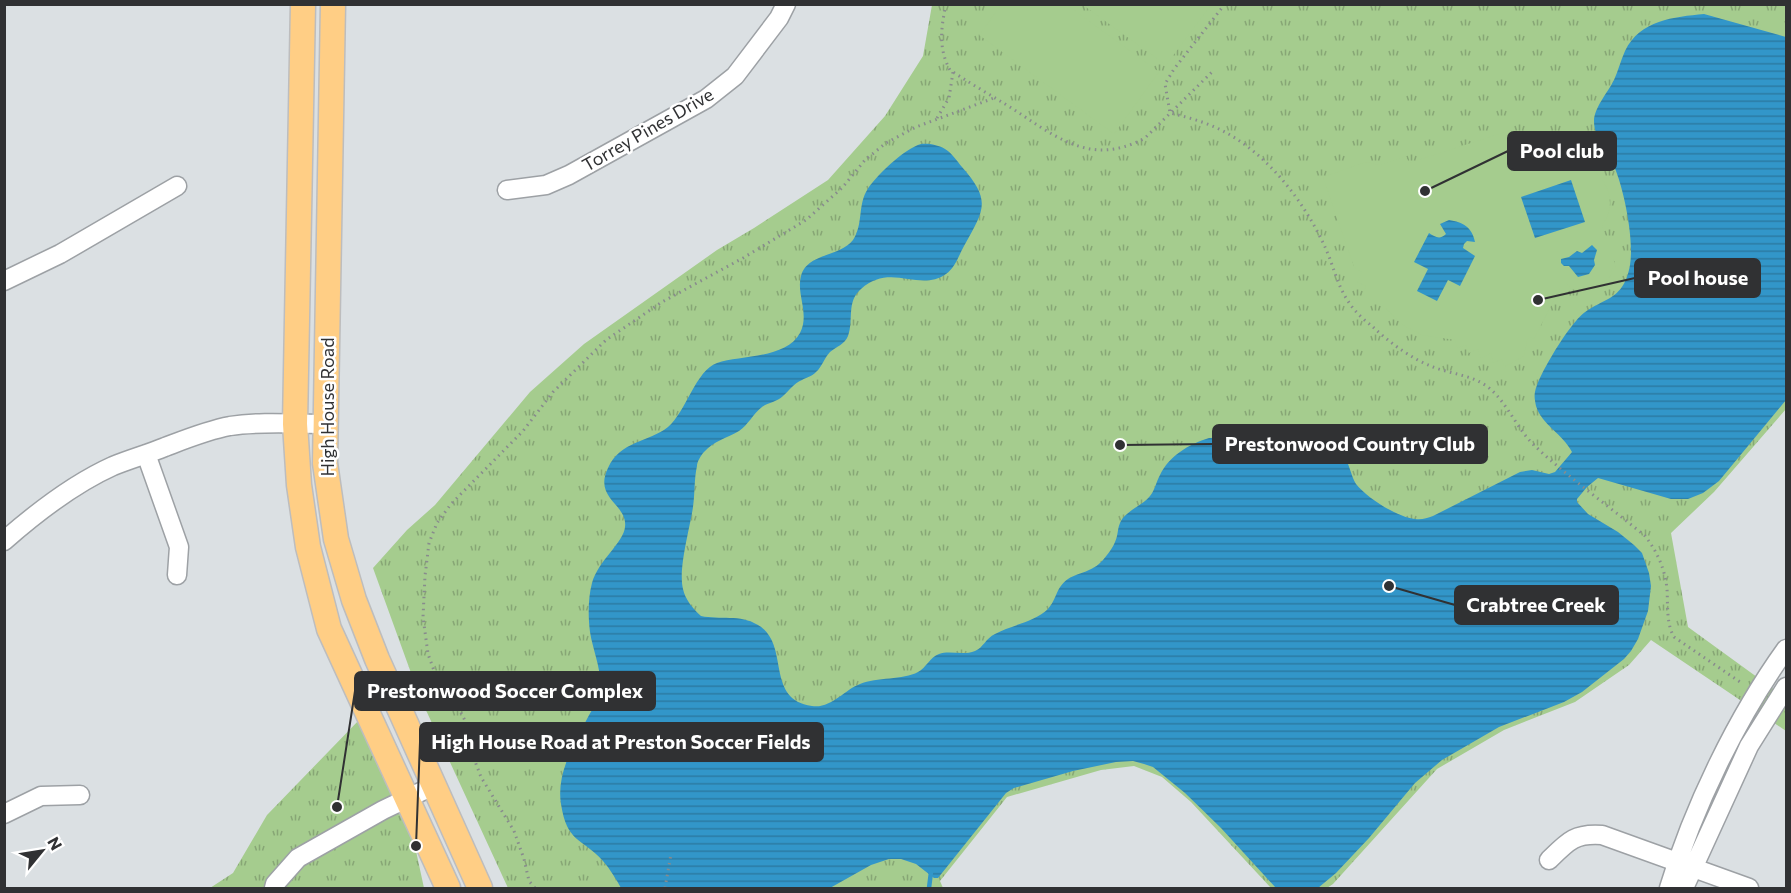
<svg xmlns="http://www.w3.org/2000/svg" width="1791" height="893" font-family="Commissioner,sans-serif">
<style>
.grass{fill:url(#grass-tufts)}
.pitch{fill:#a5cc8e}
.water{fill:url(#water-rules)}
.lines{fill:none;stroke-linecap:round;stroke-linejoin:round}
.stream{stroke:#3296c9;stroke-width:4.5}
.minor-casing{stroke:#9da1a5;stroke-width:21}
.major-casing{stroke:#bdbdbe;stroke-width:27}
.path{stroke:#888b8d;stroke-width:3;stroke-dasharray:1.5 4.5;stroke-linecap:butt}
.minor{stroke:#fff;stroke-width:18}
.major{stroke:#ffce85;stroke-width:24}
.labels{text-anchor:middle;stroke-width:5;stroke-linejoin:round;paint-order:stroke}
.street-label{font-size:18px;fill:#303133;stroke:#fff}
.leader{fill:none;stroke:#303133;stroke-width:2}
.callout-dot{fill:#303133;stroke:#fff;stroke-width:2}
.callout{fill:#303133;stroke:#303133;stroke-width:2}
.callout-label{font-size:20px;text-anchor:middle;font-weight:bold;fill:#fff}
</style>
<defs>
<pattern id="grass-tufts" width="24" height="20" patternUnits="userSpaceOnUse" patternTransform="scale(1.5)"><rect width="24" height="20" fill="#a5cc8e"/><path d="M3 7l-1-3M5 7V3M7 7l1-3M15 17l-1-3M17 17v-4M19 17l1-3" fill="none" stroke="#87a675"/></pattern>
<pattern id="water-rules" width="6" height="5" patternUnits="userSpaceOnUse" patternTransform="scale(1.5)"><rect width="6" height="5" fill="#3296c9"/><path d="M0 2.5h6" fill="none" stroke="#2b7ba4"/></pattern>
</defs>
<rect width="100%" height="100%" fill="#dbe0e3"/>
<path class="grass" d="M932 5H1786V409L1714 492 1671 533 1688 627 1786 698V731L1651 640 1629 665 1575 702 1504 730 1437 769 1333 884 1327 888H1271L1191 802 1162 777 1134 766 1101 770 1007 797 940 881 943 888H508L419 695 373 568 407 530 435 505 530 392 584 344 717 250 754 228 828 180 885 116 923 56Z
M361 718 409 829 416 851 424 888H210L233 873 267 815Z"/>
<path class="pitch" d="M1002 4 1067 5 1159 72 1114 134 979 35Z
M1083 5 1211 4V5L1166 65Z
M1572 131 1583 165C1607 174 1619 204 1602 225L1616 267 1611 270 1612 275C1601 285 1584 294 1570 288L1567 283 1561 286 1534 339 1530 337 1527 340 1524 356 1504 367 1502 359 1493 363 1491 353 1481 358 1478 349 1469 353 1466 345 1457 348 1455 340 1422 335 1403 325 1382 305 1362 295 1366 286 1357 282 1362 272 1354 267 1323 177 1366 162 1379 165 1406 156 1409 163 1505 132 1512 154 1530 149 1534 161 1547 157 1542 141Z"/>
<path class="water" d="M1704 14 1786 37V400L1719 481 1703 493 1688 499H1671L1598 478 1587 487 1577 499V502L1588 514 1618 532 1634 545 1642 553 1649 573 1651 586 1648 611 1638 639 1631 651 1624 659 1582 692 1564 702 1499 727 1442 760 1415 783 1369 838 1336 873 1318 888H1276L1221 828 1185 793 1153 767 1144 764 1133 761 1116 762 1073 771 1014 788 1006 793 938 878H934L916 864 901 859H889L871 865 830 888H621C616 879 610 869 603 861 581 837 567 843 561 804 556 774 574 744 587 719 592 709 599 700 600 689 602 670 593 651 590 632 588 616 588 598 592 583 598 561 624 542 625 527 628 504 593 499 608 468 620 441 649 442 668 427 686 412 696 370 717 363 740 355 786 359 800 333 810 314 796 294 801 276 807 253 840 257 853 240 863 225 858 207 866 192 873 178 905 148 921 144 928 143 939 145 945 149 951 152 957 161 962 167 992 201 984 210 964 246 959 255 955 268 946 274 919 293 891 262 861 289 846 302 854 320 848 336 845 344 836 347 830 352 824 358 822 367 816 372 811 377 807 377 802 380 793 384 790 390 783 396 777 402 769 402 762 407 753 414 748 425 739 431 727 438 714 441 704 452 701 455 697 462 697 466 694 479 695 494 693 507 690 528 678 569 683 589 685 599 693 609 701 616 720 620 740 614 758 625 791 644 764 699 812 706 831 709 844 690 860 684 877 677 903 680 918 672 926 668 930 657 939 654 950 650 963 656 975 651 983 648 986 638 995 634 1011 625 1035 622 1048 609 1057 599 1056 587 1068 579 1081 571 1091 573 1103 560 1109 553 1115 545 1117 536 1118 532 1118 527 1120 523 1125 511 1142 506 1150 496 1155 490 1156 482 1160 475 1169 456 1189 444 1209 438L1273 436 1305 428 1316 429C1324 441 1337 447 1345 458 1350 466 1351 476 1356 484 1367 498 1397 517 1415 519 1422 520 1427 518 1433 516L1520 472 1532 470 1549 474 1555 472 1572 452C1563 434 1542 425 1536 406 1535 401 1534 396 1535 392 1538 376 1564 334 1576 321 1597 296 1623 306 1630 265 1634 240 1625 195 1616 171 1610 154 1594 140 1594 121 1594 108 1608 92 1614 80 1618 71 1621 60 1625 51 1640 20 1674 17 1704 14Z
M1571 180 1585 222 1535 238 1521 197Z
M1449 220C1463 222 1472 227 1475 242L1467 241 1464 244 1463 248 1475 256 1460 286 1448 280 1437 301 1417 291 1428 269 1414 262 1429 233C1435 237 1440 240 1446 234L1440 224Z
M1592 245 1597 250 1594 260 1595 265 1589 274 1578 277 1569 266H1564L1561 263V259L1569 257 1577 251 1582 253Z"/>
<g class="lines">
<path class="stream" d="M929 888 931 872"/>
<g class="minor-casing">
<path id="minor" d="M507 190 546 185 569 175 706 99 735 76 779 18 786 4
M4 281 60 254 177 186
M146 454 179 547 177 575
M4 541C37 512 73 484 113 466 130 459 148 454 165 447 186 439 208 430 230 426 262 421 294 424 326 424
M4 814 41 796 80 795
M1549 860C1568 841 1575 833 1602 835L1749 888
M274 888 275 884 298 858 383 810 433 786
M1669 888C1693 808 1737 717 1786 649
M1684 888 1749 746 1786 687"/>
</g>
<g class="major-casing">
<path id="major" d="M303 4 295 424 299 485 308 547 329 629 448 888
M333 4 325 463 336 539 354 600 377 659 480 888"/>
</g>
<path class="path" d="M946 4C941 28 938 48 950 70 968 82 987 93 1005 104 1052 133 1088 169 1145 138L1214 70
M1225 4 1174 69 1165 84 1170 113C1187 117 1205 122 1221 130 1267 153 1304 201 1325 247 1333 264 1337 285 1348 301 1354 311 1364 320 1373 327 1390 343 1412 359 1433 367 1451 374 1472 375 1488 387 1508 403 1517 430 1536 447 1570 479 1609 506 1645 536 1657 551 1665 569 1667 589 1668 604 1666 623 1674 637L1743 684
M937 118 949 98 953 72
M535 888 529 881 524 859 514 831 481 777 473 756V736L459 709 440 687 428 654 423 617 425 576 429 543 437 523 451 504 523 431 553 392 606 340 662 302 743 258 806 220 842 188 865 160 886 143 916 127 994 98
M665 888 671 854"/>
<use href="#minor" class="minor"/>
<use href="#major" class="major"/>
</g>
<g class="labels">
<g class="street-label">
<text transform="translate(648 130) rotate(-30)" y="6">Torrey Pines Drive</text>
<text transform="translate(328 407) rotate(-90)" y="6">High House Road</text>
</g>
</g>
<path class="leader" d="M1425 191L1508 151M1538 300L1635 278M1120 445L1213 444M1389 586L1455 605M337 807L355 691M416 846L420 742"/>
<g class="callout-dot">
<circle cx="1425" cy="191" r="6"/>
<circle cx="1538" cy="300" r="6"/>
<circle cx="1120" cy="445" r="6"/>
<circle cx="1389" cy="586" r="6"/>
<circle cx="337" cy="807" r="6"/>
<circle cx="416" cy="846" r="6"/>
</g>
<g class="callout">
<rect x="1508" y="132" width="108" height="38" rx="6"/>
<rect x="1635" y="259" width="125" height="38" rx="6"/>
<rect x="1213" y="425" width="274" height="38" rx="6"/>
<rect x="1455" y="586" width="163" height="38" rx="6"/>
<rect x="355" y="672" width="300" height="38" rx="6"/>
<rect x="420" y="723" width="403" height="38" rx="6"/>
</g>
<g class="callout-label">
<text x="1562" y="158">Pool club</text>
<text x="1698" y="285">Pool house</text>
<text x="1350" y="451">Prestonwood Country Club</text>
<text x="1536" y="612">Crabtree Creek</text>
<text x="505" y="698">Prestonwood Soccer Complex</text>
<text x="621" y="749">High House Road at Preston Soccer Fields</text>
</g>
<rect width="1791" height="893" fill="none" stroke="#303133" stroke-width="12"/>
<g transform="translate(42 851) rotate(60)" stroke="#ffffff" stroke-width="4.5" paint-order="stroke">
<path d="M0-4.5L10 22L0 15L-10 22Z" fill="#303133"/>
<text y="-9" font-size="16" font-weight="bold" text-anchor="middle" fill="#303133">N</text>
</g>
</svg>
